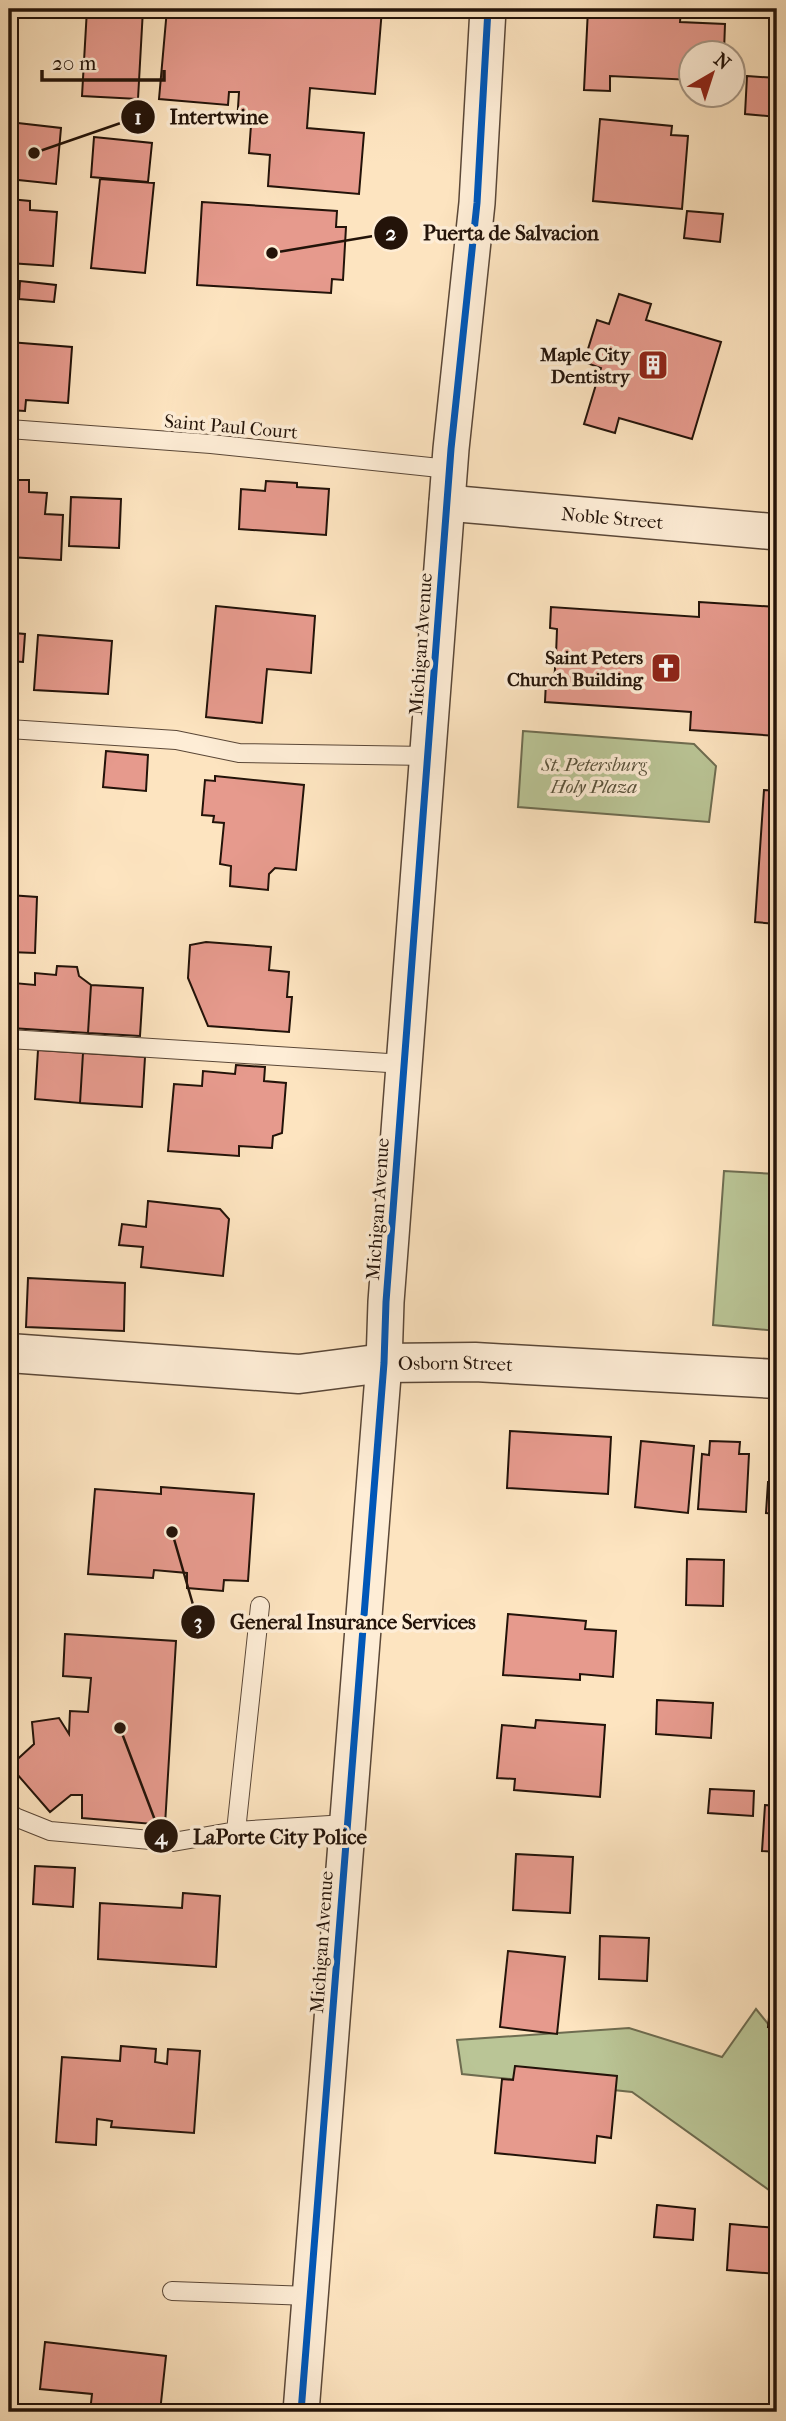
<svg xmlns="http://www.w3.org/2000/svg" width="786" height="2421" font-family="'IM FELL French Canon',serif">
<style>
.green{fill:#bac596;stroke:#6e6c50;stroke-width:2}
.building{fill:#e69a8d;stroke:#231309;stroke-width:2}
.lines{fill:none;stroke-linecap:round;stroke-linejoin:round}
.service-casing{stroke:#5a4737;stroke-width:20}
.minor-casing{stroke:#5a4737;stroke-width:38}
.tertiary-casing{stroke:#5a4737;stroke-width:41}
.service{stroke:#feedd6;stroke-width:18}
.minor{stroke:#feedd6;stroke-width:35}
.tertiary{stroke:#feedd6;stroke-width:38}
.cycleway-casing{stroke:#feedd6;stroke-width:11}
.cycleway{stroke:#0057b8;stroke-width:7}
.labels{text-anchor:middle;stroke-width:7;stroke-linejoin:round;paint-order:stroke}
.poi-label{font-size:19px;font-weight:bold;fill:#231309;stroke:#feedd6;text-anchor:end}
.street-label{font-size:19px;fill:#231309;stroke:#feedd6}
.park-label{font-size:19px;font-style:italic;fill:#58513a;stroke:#feedd6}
.leader{fill:none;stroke:#231309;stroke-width:2.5}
.callout-dot{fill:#231309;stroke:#feedd6;stroke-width:2.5}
.mark-label{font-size:21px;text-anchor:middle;font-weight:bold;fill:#fff}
.callout-label{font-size:21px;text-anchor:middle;font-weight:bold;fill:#231309;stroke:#feedd6;stroke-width:7;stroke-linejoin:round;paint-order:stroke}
</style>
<rect width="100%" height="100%" fill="#fde4c0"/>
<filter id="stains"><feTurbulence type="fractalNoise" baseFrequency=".00286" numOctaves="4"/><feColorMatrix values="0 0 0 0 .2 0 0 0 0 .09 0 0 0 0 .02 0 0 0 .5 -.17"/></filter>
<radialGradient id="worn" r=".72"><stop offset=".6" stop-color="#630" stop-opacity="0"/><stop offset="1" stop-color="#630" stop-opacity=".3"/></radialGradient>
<path class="green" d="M523 731 694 744 716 766 709 822 518 807Z
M724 1171 777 1174V1331L713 1325Z
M756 2009 777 2035V2186L769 2190 632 2092 462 2074 457 2040 629 2028 722 2057Z"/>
<path class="building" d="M87 9H143L138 99 82 96Z
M167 9H382L375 94 310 88 307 128 364 133 359 194 268 186 270 155 249 153 251 125 237 123 239 92H229L228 105 159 99Z
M588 9 681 10 680 22 725 24 724 52H692V80L610 76V91L584 90Z
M747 76 777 78V117L745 114Z
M600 119 672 126 671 135 688 136 682 209 593 201Z
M9 122 61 128 56 184 9 179Z
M94 137 152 143 148 182 91 177Z
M100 179 154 183 145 273 91 268Z
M9 199 30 201V210L57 212 53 266 9 263Z
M202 202 337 211 336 227H346L343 280 332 279 331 293 197 285Z
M687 211 723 214 720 242 684 238Z
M20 281 56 285 54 302 19 299Z
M619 294 651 304 646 320 721 342 692 439 619 418 615 433 584 424 601 368 584 362 597 320 609 324Z
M9 342 72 347 68 403 26 400 25 411 9 410Z
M9 465 14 466V480H29V492L47 493 45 514 63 515 61 560 9 557Z
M266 481 297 483V487L329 489 326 535 239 529 241 489 265 491Z
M71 497 121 499 119 548 69 546Z
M699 602 777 607V736L690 730 691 712 545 702 546 681 554 682 556 655 557 629 550 628 551 607 699 617Z
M216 606 315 616 311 673 267 669 262 723 206 717Z
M9 624H15L14 633 25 634 23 662 9 661Z
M38 635 112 641 108 694 34 690Z
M106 751 148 755 146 791 103 787Z
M215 776 304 785 296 870 275 868 269 874 268 890 230 886 231 866 220 864 224 823 213 822 214 816 202 815 205 780 215 781Z
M764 790 777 791V980L772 979 776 924 755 922Z
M9 895 37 897 35 953 9 952Z
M206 942 271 947 269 970 289 972 287 997H292L289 1032 208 1026 188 978 190 945Z
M57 966 77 967 79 976 91 985 88 1033 11 1028 14 983 35 985V973L56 975Z
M91 985 143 988 140 1036 88 1033Z
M38 1050 83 1053 80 1103 35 1099Z
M83 1053 145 1057 142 1107 80 1103Z
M236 1065 265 1067 264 1081 286 1083 282 1133 273 1136 272 1148 239 1146V1156L168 1151 174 1084 202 1086 203 1071 235 1074Z
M148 1201 220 1209 229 1219 223 1276 141 1267 143 1247 119 1245 122 1224 146 1227Z
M9 1208H17L14 1242H9Z
M28 1278 125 1283 124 1331 26 1327Z
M510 1431 611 1437 608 1494 507 1488Z
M641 1441 694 1446 688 1513 635 1507Z
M710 1441 740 1442 739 1454H749L746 1512 698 1509 702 1454 709 1455Z
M768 1482 777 1483V1514L766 1513Z
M161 1487 254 1494 248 1581 224 1580 223 1591 187 1588V1573L154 1570 153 1578 88 1574 95 1489 161 1494Z
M687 1559 724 1560 723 1606 686 1605Z
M508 1614 586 1621 585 1629 616 1631 613 1677 580 1674V1680L503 1675Z
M65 1634 176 1641 165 1825 82 1818V1795H71L50 1812 10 1766 34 1744 32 1722 59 1718 69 1734 70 1711 88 1712 91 1678 63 1676Z
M657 1700 713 1703 711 1738 656 1734Z
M536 1720 605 1725 600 1797 514 1790 515 1779 497 1778 502 1725 535 1728Z
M775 1735 777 1736V1785L771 1784Z
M710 1789 754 1791 753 1816 708 1813Z
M765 1805 777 1806V1852L762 1851Z
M516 1854 573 1857 570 1913 513 1910Z
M35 1866 75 1868 73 1907 33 1904Z
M183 1893 220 1896 216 1967 98 1959 100 1903 182 1908Z
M600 1936 649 1938 647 1981 599 1979Z
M777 1940V2028L768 2027Z
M508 1951 565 1957 557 2034 500 2027Z
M121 2046 156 2049 155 2062 167 2064 168 2049 200 2051 194 2133 111 2127 112 2121 97 2119 96 2145 56 2142 62 2057 120 2061Z
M515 2066 617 2076 611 2138 597 2136 595 2163 495 2153 502 2079 513 2080Z
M657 2205 695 2209 693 2240 654 2237Z
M730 2224 777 2228V2274L727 2270Z
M45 2342 166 2356 160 2412H90L92 2394 40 2389Z"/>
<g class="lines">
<g class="service-casing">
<path id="service" d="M9 429 211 444 449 469
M9 729 176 740 239 753 428 756
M9 1039 404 1064
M9 1812 15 1817 50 1831 173 1842 236 1831 346 1824
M236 1831 260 1606
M172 2291 310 2296"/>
</g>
<g class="minor-casing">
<g id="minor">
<path id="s1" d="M447 503 777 532"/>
<path d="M301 2412 384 1363 386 1302 451 449 477 203 488 9"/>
</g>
</g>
<g class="tertiary-casing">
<g id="tertiary">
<path id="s2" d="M9 1353 299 1374 384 1363 475 1362 777 1379"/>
</g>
</g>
<use href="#service" class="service"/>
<use href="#minor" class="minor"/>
<use href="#tertiary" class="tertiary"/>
<g class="cycleway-casing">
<path id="cycleway" d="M301 2412 384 1363 386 1302 451 449 477 203 488 9"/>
</g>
<use href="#cycleway" class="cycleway"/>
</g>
<defs>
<g id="building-square" transform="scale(1.575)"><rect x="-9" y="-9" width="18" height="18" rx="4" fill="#8f2418" stroke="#feedd6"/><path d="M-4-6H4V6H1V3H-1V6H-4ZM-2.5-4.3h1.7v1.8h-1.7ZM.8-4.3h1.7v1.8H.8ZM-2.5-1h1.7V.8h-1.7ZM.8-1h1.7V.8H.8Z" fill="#fff"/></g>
<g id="church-square" transform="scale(1.575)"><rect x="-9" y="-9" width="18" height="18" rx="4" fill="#8f2418" stroke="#feedd6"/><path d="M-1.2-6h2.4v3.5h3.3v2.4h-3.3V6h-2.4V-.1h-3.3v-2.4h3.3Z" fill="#fff"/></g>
</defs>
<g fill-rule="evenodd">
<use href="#building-square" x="653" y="365"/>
<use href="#church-square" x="666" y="668"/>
</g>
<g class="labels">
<g class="poi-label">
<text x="630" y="361">Maple City<tspan x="630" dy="22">Dentistry</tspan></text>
<text x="643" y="664">Saint Peters<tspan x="643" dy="22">Church Building</tspan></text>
</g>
<g class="street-label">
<text transform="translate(231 426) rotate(5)" y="7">Saint Paul Court</text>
<text dy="7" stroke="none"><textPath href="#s1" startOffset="166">Noble Street</textPath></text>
<text transform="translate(420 644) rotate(-86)" y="7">Michigan Avenue</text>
<text transform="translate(377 1209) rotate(-86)" y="7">Michigan Avenue</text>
<text dy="7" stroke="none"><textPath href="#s2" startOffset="448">Osborn Street</textPath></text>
<text transform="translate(321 1942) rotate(-86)" y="7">Michigan Avenue</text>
</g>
<g class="park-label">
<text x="594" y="771">St. Petersburg<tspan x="594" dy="22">Holy Plaza</tspan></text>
</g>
</g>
<path class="leader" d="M34 153L138 117M272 253L391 233M172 1532L198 1622M120 1728L161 1836"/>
<g class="callout-dot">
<circle cx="34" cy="153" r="7"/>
<circle cx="272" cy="253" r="7"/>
<circle cx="172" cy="1532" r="7"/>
<circle cx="120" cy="1728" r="7"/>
<circle cx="138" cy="117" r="18"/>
<circle cx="391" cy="233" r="18"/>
<circle cx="198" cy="1622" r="18"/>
<circle cx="161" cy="1836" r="18"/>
</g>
<g class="mark-label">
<text x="138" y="124">1</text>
<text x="391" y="240">2</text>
<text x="198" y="1629">3</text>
<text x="161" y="1844">4</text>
</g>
<g class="callout-label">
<text x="219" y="124">Intertwine</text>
<text x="511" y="240">Puerta de Salvacion</text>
<text x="353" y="1629">General Insurance Services</text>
<text x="280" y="1844">LaPorte City Police</text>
</g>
<rect width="786" height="2421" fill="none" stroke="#fde4c0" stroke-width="35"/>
<rect x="10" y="10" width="765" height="2400" fill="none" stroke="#231309" stroke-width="3.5"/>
<rect x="18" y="18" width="751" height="2386" fill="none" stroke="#231309" stroke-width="2"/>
<g transform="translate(712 74) rotate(39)"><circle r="33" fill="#feedd6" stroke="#a69684" stroke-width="2"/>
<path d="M0-5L12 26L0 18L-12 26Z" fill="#8f2418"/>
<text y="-10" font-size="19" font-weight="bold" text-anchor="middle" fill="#231309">N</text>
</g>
<path d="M42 70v10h122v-10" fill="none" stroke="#231309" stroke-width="3.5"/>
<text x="52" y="70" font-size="21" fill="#231309" stroke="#feedd6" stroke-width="5" paint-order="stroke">20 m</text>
<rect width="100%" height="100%" filter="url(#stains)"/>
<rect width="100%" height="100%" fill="url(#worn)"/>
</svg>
